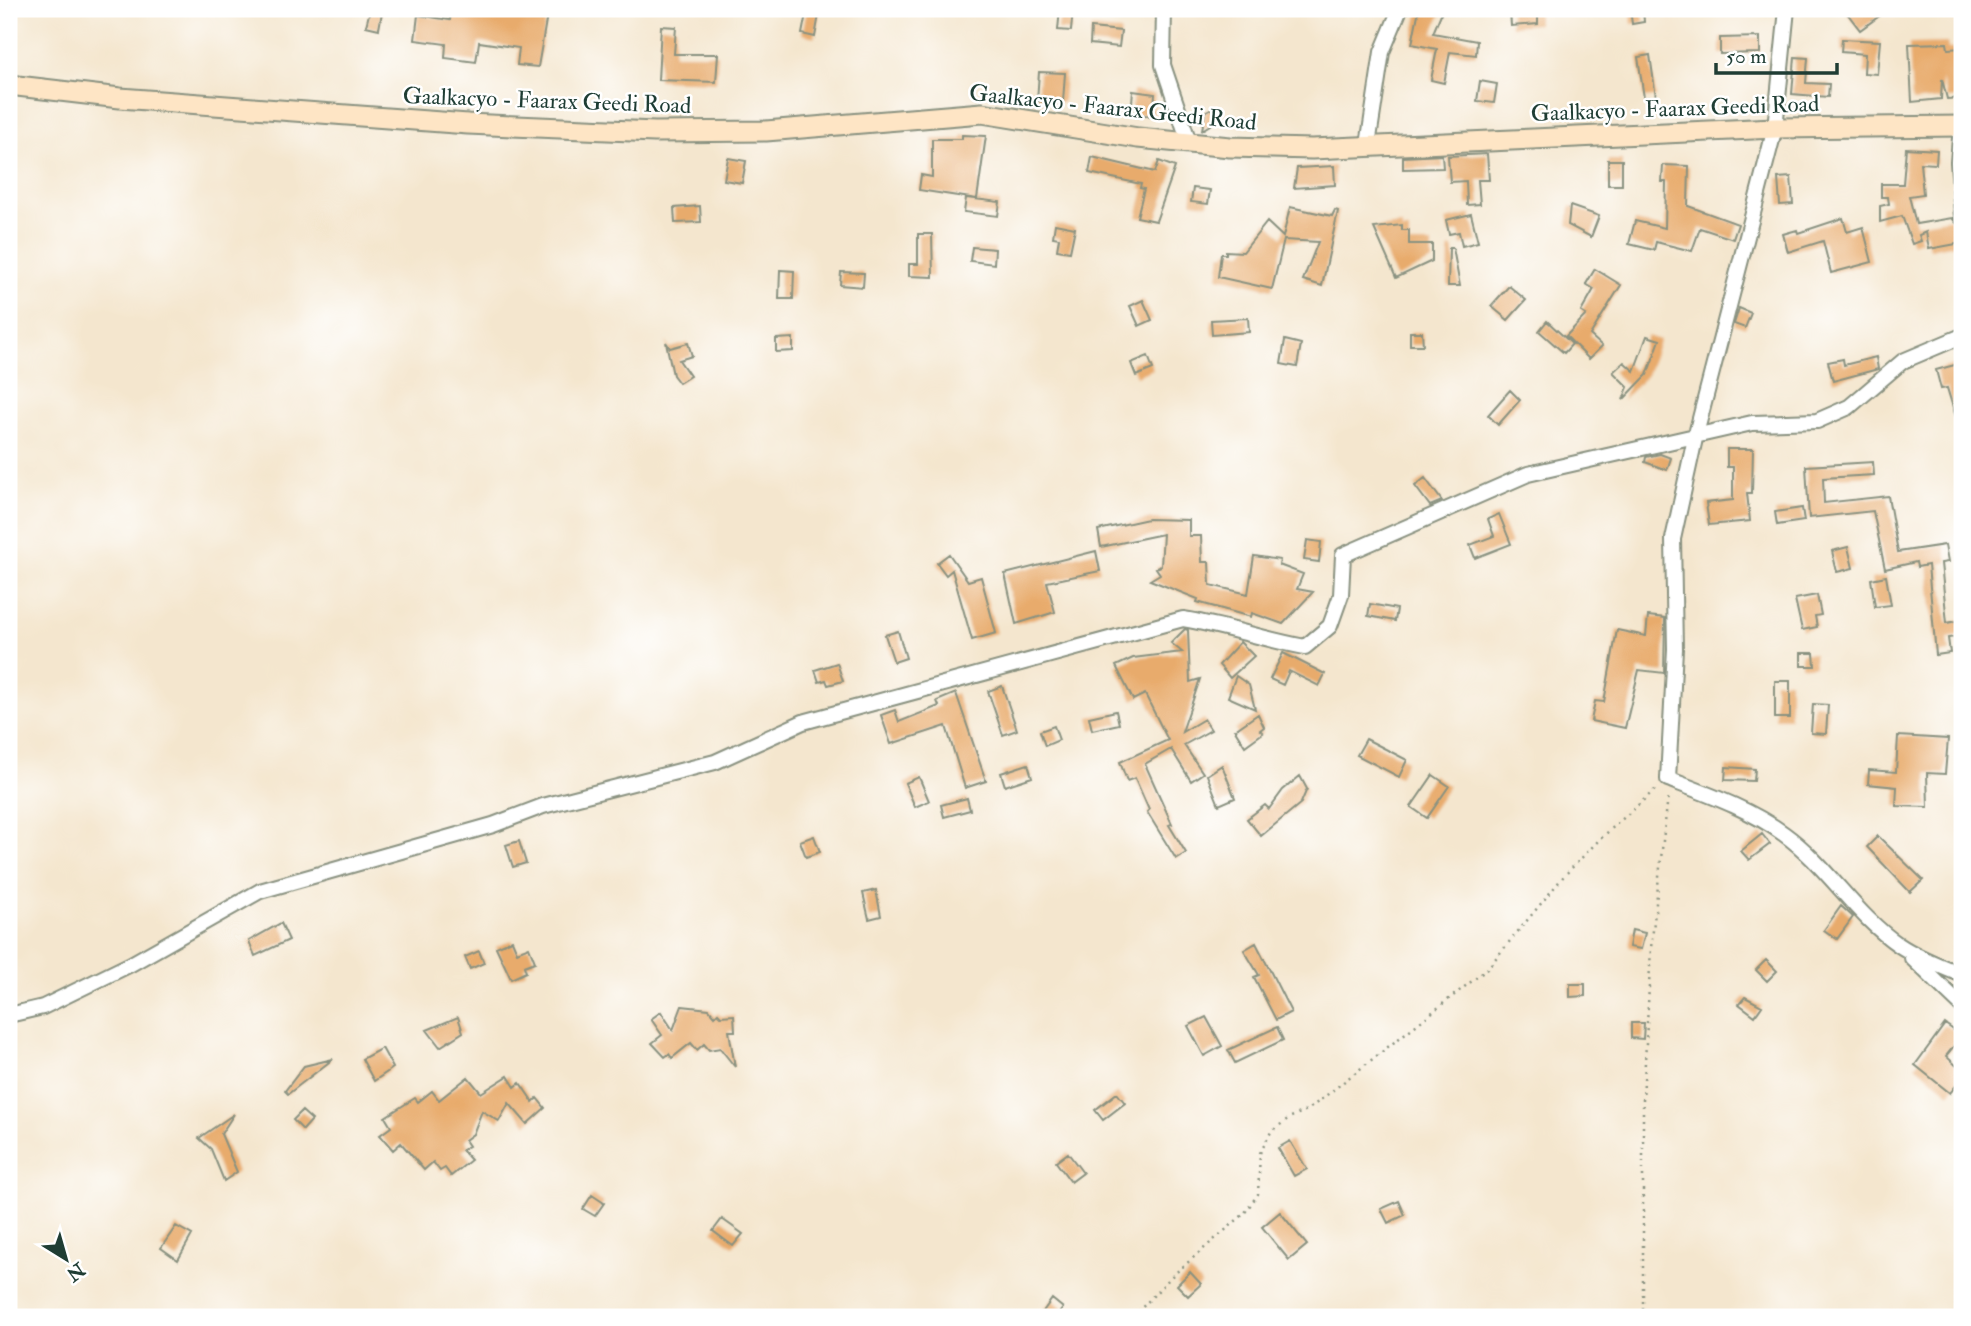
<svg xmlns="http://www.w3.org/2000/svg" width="1971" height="1326" font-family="'IM FELL Double Pica',serif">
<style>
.building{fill:#e8ab6c}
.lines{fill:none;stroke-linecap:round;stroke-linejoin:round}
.street-casing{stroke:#8a9281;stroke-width:18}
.secondary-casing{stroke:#8a9281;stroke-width:23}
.path{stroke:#8a9281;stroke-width:2.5;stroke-dasharray:2 5;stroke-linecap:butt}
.street{stroke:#fff;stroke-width:14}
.secondary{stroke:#fee5c5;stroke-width:19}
.labels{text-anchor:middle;stroke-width:5;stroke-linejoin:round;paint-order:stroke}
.street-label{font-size:23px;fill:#1f3d34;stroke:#fff}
</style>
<rect width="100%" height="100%" fill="#fff"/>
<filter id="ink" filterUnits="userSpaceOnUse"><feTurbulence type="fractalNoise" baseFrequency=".0143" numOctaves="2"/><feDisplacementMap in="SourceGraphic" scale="14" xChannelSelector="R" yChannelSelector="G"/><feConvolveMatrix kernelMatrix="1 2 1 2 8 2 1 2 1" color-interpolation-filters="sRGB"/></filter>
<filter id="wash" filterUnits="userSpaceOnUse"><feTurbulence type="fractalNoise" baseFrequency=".00686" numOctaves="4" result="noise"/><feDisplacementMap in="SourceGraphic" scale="28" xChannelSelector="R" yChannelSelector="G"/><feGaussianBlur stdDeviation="1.57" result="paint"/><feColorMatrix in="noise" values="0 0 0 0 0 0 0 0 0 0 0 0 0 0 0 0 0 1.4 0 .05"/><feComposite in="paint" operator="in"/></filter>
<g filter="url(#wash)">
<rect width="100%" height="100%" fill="#f4e6ce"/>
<g id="blocks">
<path class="building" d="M474 9H548L538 67 517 65 519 48 479 42 476 62 445 58 446 44 415 40 418 15 450 20 451 12 462 14 463 11 473 12Z
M807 9H820L815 37 802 34Z
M1060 9H1073L1071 31 1058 30Z
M1419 9H1443L1433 33 1477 41 1476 55 1450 52 1444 83 1431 80 1437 49 1412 44Z
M1538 9V24L1511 26 1510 11Z
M1630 9H1643L1644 22 1632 24Z
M1844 9H1889L1860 30Z
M370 10 382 12 379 29 366 26Z
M661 26 676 27 674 54H718L716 82 658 80Z
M1091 28 1121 31 1119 47 1090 44Z
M1760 37V53L1720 54V38Z
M1842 39 1880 41 1877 74 1864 73 1865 54 1841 52Z
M1947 43 1948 49 1962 48V98L1947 99 1942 79 1941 99 1912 102 1909 44Z
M1650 55 1656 97 1644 98 1638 57Z
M1795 57 1808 58 1806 83 1829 84 1828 97 1792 94Z
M1039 72 1065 73 1063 102 1037 101Z
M1480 81 1497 84 1494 103 1477 101Z
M1133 91 1155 94 1153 116 1131 114Z
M1214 107 1221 118 1202 130 1205 112Z
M962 135 986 136 977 199 919 190 921 175 932 177V139H962Z
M1906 148 1937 150 1936 164 1920 163 1923 194 1909 196 1916 224 1952 218 1959 226 1962 243 1929 249 1926 232 1919 235 1921 241 1912 244 1902 216 1880 222V206L1889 204 1888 197H1881V184H1903Z
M1487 154 1489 180H1478L1480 204 1467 205 1466 181 1450 182 1448 156Z
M1442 155 1443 168 1403 169V157Z
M1092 157 1155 172 1159 161 1175 167 1156 221 1137 217 1144 189 1140 188 1141 184 1089 173Z
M728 158 746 161 742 183 724 180Z
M1608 160H1622V185H1608Z
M1663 165 1689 166 1688 206 1738 224 1733 239 1700 228 1692 251 1656 242 1654 250 1629 244 1635 221 1665 228 1666 182H1662Z
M1334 166 1335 185 1294 188 1297 168Z
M1791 177 1793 204 1780 205 1778 178Z
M1193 188 1210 190 1208 204 1191 202Z
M966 198 1000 202 998 216 964 212Z
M700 206 701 222 675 223 674 208Z
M1570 206 1599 216 1591 237 1568 225Z
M1290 207 1332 216 1335 210 1338 211 1322 286 1303 280 1318 242 1284 240 1272 289 1218 277 1221 254H1226V251L1243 252 1267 222 1283 237Z
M1471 214 1478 242 1462 246 1459 232 1449 234 1446 220Z
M1843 218 1847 232 1863 227 1872 262 1831 273 1823 241 1788 252 1783 234 1797 230 1798 233Z
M1055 224 1075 228 1070 252 1057 250 1059 238 1053 237Z
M1402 225V230H1409V244H1432V261L1396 278 1374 228Z
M918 234H932L933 277 909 276V264H918Z
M972 247 995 249 994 264 970 261Z
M1449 248H1453L1460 286H1448Z
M1595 269 1621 285 1590 335 1602 346 1589 359 1566 336 1586 315 1581 312 1594 289 1586 284Z
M780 270 794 271 793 299H779Z
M841 272 864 273 863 287 840 285Z
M1509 286 1526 300 1508 320 1491 306Z
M1143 300 1152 320 1139 326 1130 306Z
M1739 308 1751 313 1745 328 1734 324Z
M1248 318 1249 332 1212 335 1211 320Z
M1547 321 1572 344 1564 353 1539 331Z
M1410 332H1422L1423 345H1410Z
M1647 336 1660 340 1647 375 1623 400 1628 387 1613 372 1624 362 1634 371Z
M793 338V351L776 352V339Z
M1285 340 1301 344 1297 367 1281 364Z
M666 342 670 348 688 343 692 356 679 360 690 376 679 383 673 375Z
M1148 356 1153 369 1136 376 1131 363Z
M1876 357 1878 369 1833 381 1828 362 1843 359 1844 365Z
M1962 363V426L1959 427 1947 388 1941 389 1936 370Z
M1510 390 1520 400 1498 425 1488 415Z
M1727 449H1753L1752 493H1747L1750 521 1709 525 1706 503 1733 500V467H1727Z
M1660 454 1671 458 1667 470 1645 462 1646 457Z
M1873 462 1874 475 1823 478 1824 503 1888 496 1898 552 1945 545 1948 562 1941 563 1947 623 1962 620V636L1948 638 1950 653 1936 655 1928 565 1917 567 1916 562 1885 569 1873 511 1809 518 1806 466Z
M1425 478 1442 501 1430 506 1415 486Z
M1802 508 1804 521 1777 525 1775 512Z
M1499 514 1511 544 1475 558 1470 545 1494 536 1488 519Z
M1148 519 1189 520V536H1201L1202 562H1209L1210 585 1248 594 1254 556 1280 560 1279 565 1303 574 1297 589 1313 592 1283 624 1252 613 1251 617 1197 602 1198 599 1150 580 1160 574 1156 568 1161 566 1163 534 1101 547 1098 530Z
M1307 540 1321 542 1319 562 1304 560Z
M1848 547 1853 568 1837 572 1832 551Z
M1096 551 1100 571 1047 582 1055 612 1016 624 1005 574Z
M949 554 968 581 981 577 996 633 972 640 952 570 946 575 937 563Z
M1886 576 1891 605 1875 607 1871 579Z
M1817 595 1821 615 1815 616 1817 627 1802 630 1795 599Z
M1370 604 1397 609 1395 621 1368 616Z
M1648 616 1665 618 1664 673 1639 670 1625 728 1591 721 1595 701 1604 702 1617 630 1646 636Z
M1185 629 1188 630 1190 682 1200 679 1182 732 1204 719 1211 730 1184 745 1203 773 1191 781 1171 749 1145 764 1172 824 1169 825 1186 853 1176 859 1147 812 1149 810 1135 778 1127 781 1120 762 1168 740 1145 694 1133 700 1116 666 1133 658 1182 652 1171 643Z
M898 631 906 658 894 662 885 635Z
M1240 642 1254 656 1230 678 1219 665Z
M1283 653 1325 674 1319 686 1289 671 1283 685 1270 679Z
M1801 653H1814L1815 666H1801Z
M837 663 843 681 828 685 826 680 819 682 815 670Z
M1236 676 1249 685 1255 709 1228 697Z
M1775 681H1790V718H1775Z
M1002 686 1017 730 1003 735 988 691Z
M956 693 986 781 965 788 946 726 891 744 881 715 895 710 899 722 939 706 937 701Z
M1813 704 1828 705 1826 734 1811 733Z
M1116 711 1119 724 1092 730 1089 717Z
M1258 714 1264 727 1260 730 1263 733 1245 746 1235 730Z
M1054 726 1059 740 1045 746 1040 731Z
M1898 736 1948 739 1945 774 1927 773 1928 807 1896 806 1897 787 1868 784 1869 770 1896 772Z
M1366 739 1407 760 1399 777 1357 755Z
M1028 764 1032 777 1005 786 1001 773Z
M1222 765 1235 798 1219 805 1207 775Z
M1726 767 1755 769 1754 781 1725 780Z
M1433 775 1449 786 1427 818 1411 807Z
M1300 776 1307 789 1301 803 1261 836 1247 819 1265 805 1269 809 1283 790Z
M919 777 929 801 915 807 905 783Z
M967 798 970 810 944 817 941 805Z
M1762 834 1770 844 1749 860 1741 851Z
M814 836 820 852 806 857 800 841Z
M1878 836 1923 880 1910 892 1867 847Z
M519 841 526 863 513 867 506 845Z
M876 890 881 916 869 919 863 893Z
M1841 906 1853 917 1837 939 1824 930Z
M281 923 289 940 255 956 249 941Z
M1632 930 1645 933 1641 949 1629 947Z
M512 940 517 952 529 947 535 962 524 966 526 972 511 979 496 947Z
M1256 943 1291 1012 1276 1020 1254 977 1259 975 1244 950Z
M479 951 484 963 470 969 465 957Z
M1766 960 1777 971 1767 981 1756 970Z
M1570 984H1585V996L1570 997Z
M1745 997 1762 1006 1755 1016 1739 1004Z
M682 1006 709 1009 715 1016 718 1013 721 1016 734 1015 735 1031H729L735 1067 720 1048 709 1050 704 1044 697 1050 691 1043 672 1058 669 1054 665 1057 652 1043 662 1035 651 1019 661 1012 673 1030Z
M458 1017 463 1032 440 1047 427 1030Z
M1206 1017 1222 1046 1204 1056 1188 1026Z
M1631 1023H1644L1643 1039 1631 1038Z
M1945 1024 1962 1036 1946 1056 1962 1071V1078L1950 1093 1915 1065Z
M1277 1027 1283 1040 1235 1063 1228 1050Z
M382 1048 393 1068 374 1081 362 1059Z
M333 1059 288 1094 285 1091 304 1066Z
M508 1076 515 1087 520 1083 533 1102 537 1098 545 1108 527 1124 509 1103 499 1121 482 1111 473 1134 465 1140 469 1146 462 1150 471 1160 451 1176 445 1168 440 1171 433 1162 424 1170 401 1143 393 1150 380 1135 391 1127 385 1117 415 1098 418 1102 432 1091 439 1100 468 1077 481 1093Z
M1117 1093 1125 1103 1103 1120 1095 1110Z
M302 1111 312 1120 303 1130 293 1120Z
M234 1114 221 1134 237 1172 224 1181 211 1149 199 1138Z
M1290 1141 1307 1169 1294 1176 1278 1148Z
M1068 1153 1083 1173 1071 1182 1056 1162Z
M592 1195 604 1203 595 1216 583 1209Z
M1399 1201 1405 1215 1388 1223 1381 1209Z
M1280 1212 1307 1245 1289 1260 1262 1227Z
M722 1219 743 1234 733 1246 713 1231Z
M176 1226 192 1235 178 1260 161 1248Z
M1190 1272 1201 1284 1188 1296 1177 1285Z
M1052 1299 1063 1308 1056 1317H1039Z"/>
</g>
</g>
<g filter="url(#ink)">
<use href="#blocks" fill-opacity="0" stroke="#8a9281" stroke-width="2"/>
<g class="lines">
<g class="street-casing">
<path id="street" d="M1164 9 1163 65 1190 145
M1787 9 1775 128 1696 434 1673 539 1675 649 1668 779C1707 794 1750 809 1784 834 1827 865 1855 915 1899 945 1918 958 1941 966 1962 975
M1961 126 1958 162 1962 217
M1368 145 1382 52 1400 9
M1912 958 1962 1006
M9 1015 43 1007 131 964 260 891 493 825 543 806 715 762 803 722 1183 619C1225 626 1263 639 1305 647L1330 626 1341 595 1343 555 1528 474 1752 423 1817 421 1849 407 1903 361 1962 336"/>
</g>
<g class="secondary-casing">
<path id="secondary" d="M9 85 120 98 468 124 655 132 766 131 982 113 1138 138 1230 147 1312 149 1775 128 1962 126"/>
</g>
<path class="path" d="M1133 1317 1172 1276 1244 1214 1258 1194 1260 1153 1271 1132 1289 1118 1309 1109 1486 970 1563 877 1599 840 1657 788
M1643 1317V1100L1651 948 1668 796"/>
<use href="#street" class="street"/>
<use href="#secondary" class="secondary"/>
</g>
</g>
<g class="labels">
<g class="street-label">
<text transform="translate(547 100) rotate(2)" y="8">Gaalkacyo - Faarax Geedi Road</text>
<text transform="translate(1113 107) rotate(6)" y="8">Gaalkacyo - Faarax Geedi Road</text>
<text transform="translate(1675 108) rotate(-2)" y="8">Gaalkacyo - Faarax Geedi Road</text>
</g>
</g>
<rect width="1971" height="1326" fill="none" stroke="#fff" stroke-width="35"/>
<g transform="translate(66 1259) rotate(143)" stroke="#ffffff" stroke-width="5" paint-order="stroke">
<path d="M0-5L12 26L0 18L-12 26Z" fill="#1f3d34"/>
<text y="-10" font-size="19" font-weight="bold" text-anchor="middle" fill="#1f3d34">N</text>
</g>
<path d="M1716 63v10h121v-10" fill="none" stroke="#1f3d34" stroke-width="3.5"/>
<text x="1726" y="63" font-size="21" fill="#1f3d34" stroke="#ffffff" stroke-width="5" paint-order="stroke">50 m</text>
</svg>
